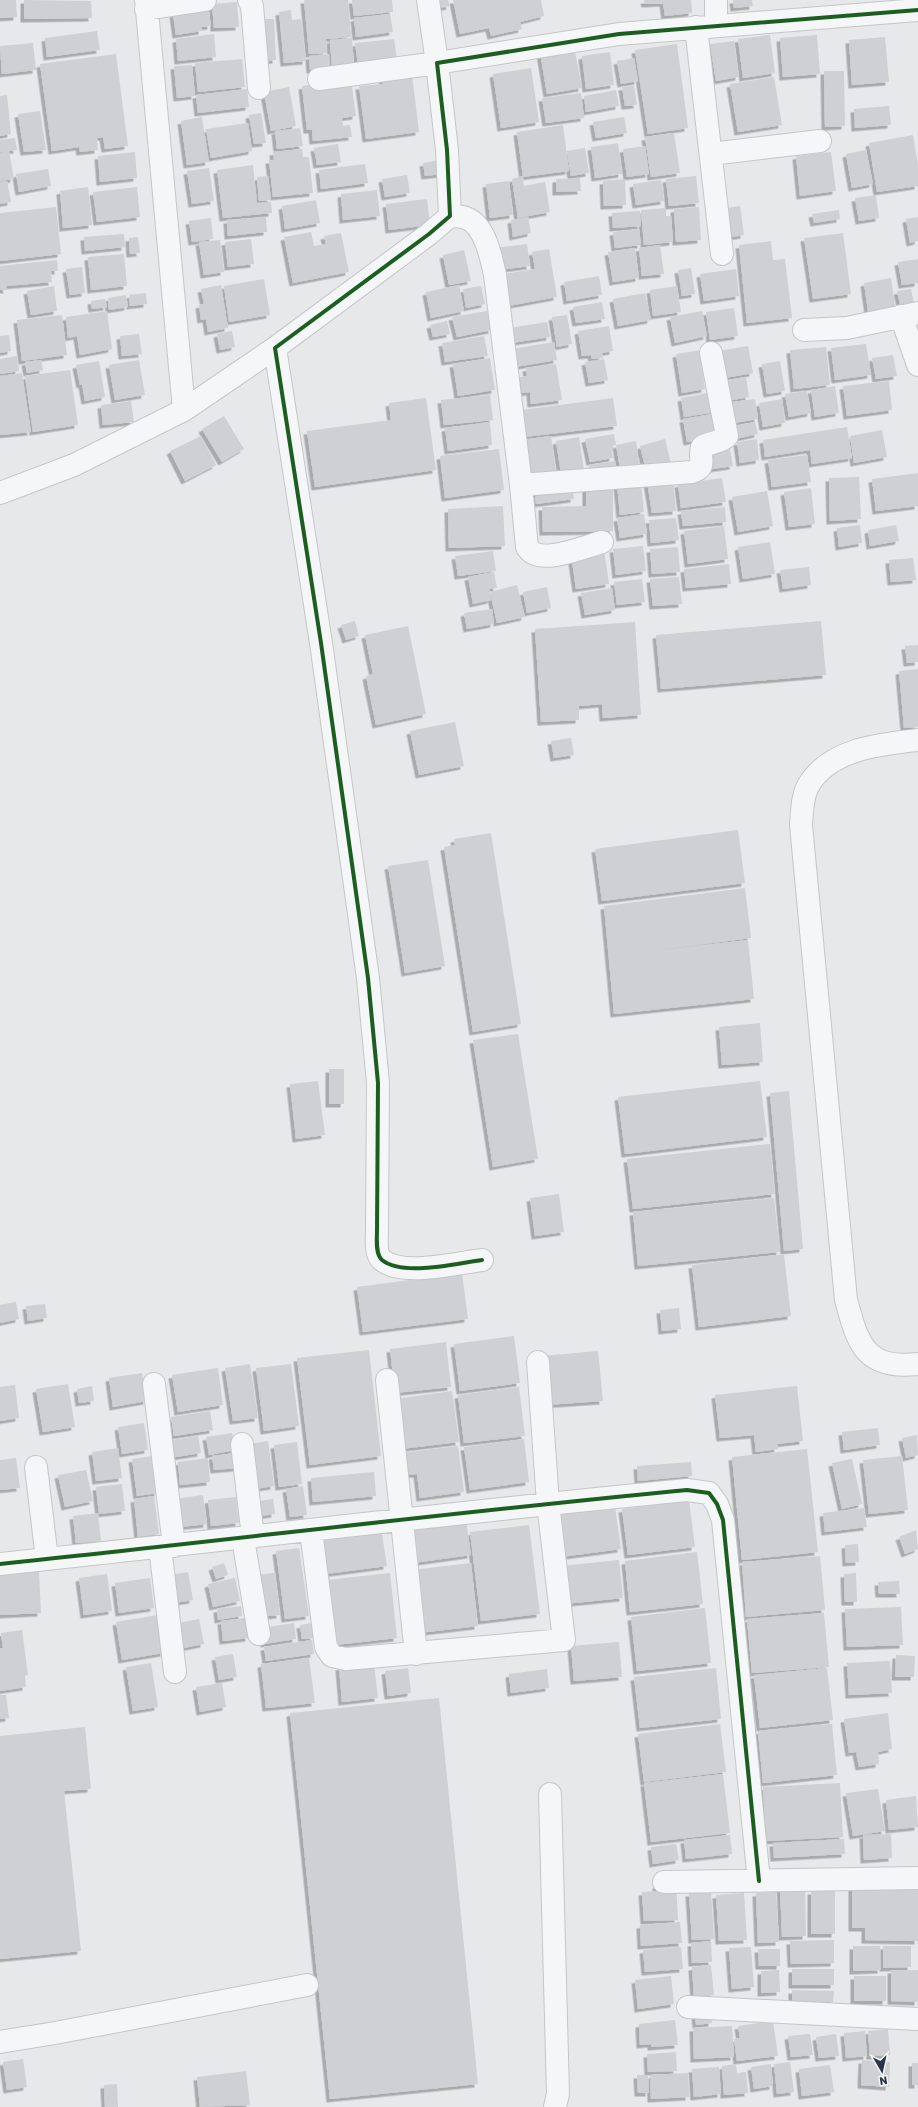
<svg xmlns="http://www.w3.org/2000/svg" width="918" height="2107" font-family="Rubik,sans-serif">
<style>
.building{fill:#ced0d3;filter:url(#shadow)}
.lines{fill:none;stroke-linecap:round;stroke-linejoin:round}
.minor-casing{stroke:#c4c6c8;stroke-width:24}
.minor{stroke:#f5f6f7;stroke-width:22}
.cycleway-casing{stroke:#f4f6f9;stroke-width:6}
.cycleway{stroke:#1b5e20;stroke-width:4}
</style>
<defs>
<filter id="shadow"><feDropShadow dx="-3.5" dy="3.5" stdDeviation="0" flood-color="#0004"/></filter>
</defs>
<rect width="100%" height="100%" fill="#e6e8ea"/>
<path class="building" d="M0 0H16L17 17 0 18Z
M24 0 91 1 92 18 24 19Z
M304 0H348L351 37 326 39 327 53 309 54Z
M352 0H392L393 12 354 16Z
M432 0H448L450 6 434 9Z
M453 0H541L544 16 520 22 522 29 491 36 489 28 460 34Z
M644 0H691L692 13 665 16 663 3 645 4Z
M733 0H752L753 6 734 8Z
M237 2 239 27 214 28 212 4Z
M208 5 211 26 202 27V31L176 35 173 14Z
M291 10 292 20 301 19 306 61 284 63 279 12Z
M390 14 393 32 356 37 354 18Z
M259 19H274L276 60 261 61Z
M97 31 100 50 47 57 45 38Z
M214 34 216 57 178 61 176 39Z
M770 35 775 73 743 78 738 39Z
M817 35 820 74 783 77 780 38Z
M885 37 889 82 852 85 849 40Z
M352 38 354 66 332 68 330 40Z
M394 39 397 59 358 64 355 43Z
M734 41 739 77 716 81 710 44Z
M33 43 36 70 2 74 0 46Z
M677 44 688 128 648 134 635 50Z
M574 46 582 88 547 94 540 52Z
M610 52 614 85 586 89 582 56Z
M116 54 128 146 105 149 103 137 97 138 98 150 80 152 79 147 52 151 40 64Z
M329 54 330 69 310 70 309 56Z
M634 58 638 81 621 84 617 61Z
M242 59 245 87 198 92 195 63Z
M192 65 195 96 177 98 174 66Z
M531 68 539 122 501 128 493 74Z
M824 71H844L845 126 825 127Z
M412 74 419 132 366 139 359 86 383 84 382 77Z
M774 77 782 125 738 132 730 84Z
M351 80 356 116 342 118 343 126 350 125 352 137 313 141 312 130H307L302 86Z
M634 86 637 105 625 106 622 87Z
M289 87 296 126 271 131 264 92Z
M247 89 249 107 198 113 196 95Z
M616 90 619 106 586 112 584 96Z
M581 93 584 118 546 123 542 98Z
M7 95 11 134 0 136V96Z
M889 106 891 125 855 128 854 109Z
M40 111 46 150 24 152 18 114Z
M261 113 266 143 254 144 249 115Z
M202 117 209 162 187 165 181 121Z
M624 117 627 133 596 138 593 122Z
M248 123 252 151 211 158 206 129Z
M563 125 569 171 523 177 517 132Z
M300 128 303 146 277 149 275 131Z
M674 133 680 173 651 177 645 137Z
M913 135 918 165V186L877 192 869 143Z
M15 138 17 150 9 151 14 179 0 181V153L4 152H0V140Z
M618 143 622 174 595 178 591 147Z
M338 144 341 162 317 165 314 148Z
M645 146 649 174 627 177 623 149Z
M585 148 589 173 571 176 567 151Z
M302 149 303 157H309L313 193 273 197 269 160H274L273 152Z
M866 150 873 184 852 188 846 154Z
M135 152 137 178 100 182 98 156Z
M831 152 836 191 800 196 796 156Z
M440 160 442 174 425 176 423 163Z
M365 164 368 183 321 189 319 170Z
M253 165 257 203 271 202 272 213 223 218 217 170Z
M209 168 214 201 192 204 187 171Z
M48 169 51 186 19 192 16 174Z
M407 175 410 193 385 197 382 179Z
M268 176 271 200 259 201 257 177Z
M523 176 524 186 545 182 550 212 518 218 512 179Z
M696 176 699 203 669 206 666 179Z
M580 178 581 191 556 192V179Z
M625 179 626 205 604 206 603 181Z
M661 180 664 201 636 205 633 184Z
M7 181 11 202 0 204V182Z
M509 181 513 215 490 218 486 184Z
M88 187 92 225 63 228 60 191Z
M137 187 140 217 97 222 93 192Z
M377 190 380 216 343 220 341 194Z
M876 195 879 218 859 221 855 198Z
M427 199 430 225 389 230 386 204Z
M316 200 320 223 285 229 282 206Z
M740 206 744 235 726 238 721 209Z
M56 207 61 254 0 261V213Z
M699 207 701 240 676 242 674 209Z
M666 208V216H671L673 242 644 245 641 210Z
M839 210 840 219 814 223 812 214Z
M640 211 641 226 613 228 612 213Z
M266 217 267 232 228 236 227 220Z
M528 217 531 233 513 237 511 220Z
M918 217V241L910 243 906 219Z
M211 218 213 239 192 242 189 221Z
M639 229 641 245 615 248 613 232Z
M311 232 314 246 326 244 324 236 341 233 349 272 293 283 284 237Z
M843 233 851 294 813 299 804 238Z
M124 234 125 247 85 251 84 237Z
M138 237 140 253 130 254 129 238Z
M251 239 254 264 228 267 225 242Z
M220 240 224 272 204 275 199 242Z
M771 241 773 260 785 259 792 318 747 323 739 245Z
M527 244 530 266 498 270 495 248Z
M660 245 664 274 642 276 639 248Z
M635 248 639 278 613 282 608 252Z
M549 249 557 297 508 306 503 274 535 269 532 252Z
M464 250 471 281 449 285 443 255Z
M124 254 127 286 91 290 88 257Z
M918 259V283L902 285 898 262Z
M57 260 58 271H51L52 282 6 286 7 290H0V266Z
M82 267 85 293 70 295 66 269Z
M691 268 695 294 682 296 678 270Z
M736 269 739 296 704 301 700 274Z
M599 276 602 295 567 301 564 282Z
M891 278 896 314 869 318 864 283Z
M264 279 270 315 229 322 224 286Z
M221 285 228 328 208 332 206 319 201 320 199 305 204 304 201 289Z
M459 285 464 311 431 318 426 292Z
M54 286 57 311 31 315 27 291Z
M481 286 485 304 466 308 463 289Z
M677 286 681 312 653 316 650 290Z
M911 289 915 309 902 312 897 291Z
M146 293 147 304 130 306 129 295Z
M645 293 651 320 618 326 613 299Z
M126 295 128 307 109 310 108 298Z
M105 299 107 307 92 309 91 301Z
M602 302 605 319 576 323 573 307Z
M734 308 738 336 710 340 706 312Z
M107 311 112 349 80 355 77 336 68 338 66 317Z
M487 311 492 330 457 337 452 317Z
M702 311 707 336 675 343 670 317Z
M62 315 67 355 22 361 17 320Z
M567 315 572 344 557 347 552 317Z
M447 321 450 334 433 337 430 325Z
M547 322 550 337 511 343 509 328Z
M609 326 613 351 602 353 603 358 592 359 591 355 582 356 578 331Z
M232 331 235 347 220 350 217 334Z
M139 334 142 354 122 356 120 336Z
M9 335 11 351 0 353V336Z
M484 336 488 356 445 362 442 343Z
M554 342 557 360 515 367 512 349Z
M866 344 871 375 835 380 831 348Z
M748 346 753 373 719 379 714 352Z
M826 347 830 385 794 389 790 350Z
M707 349 710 367 702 368 705 389 682 393 676 354Z
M893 355 897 376 876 379 872 358Z
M17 356 19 371 0 374V359Z
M490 358 495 390 458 396 453 364Z
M604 359 608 380 589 383 585 362Z
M41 360 43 370 27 373 25 362Z
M139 360 145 395 115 400 109 365Z
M99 361 105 397 85 401 82 384 80 385 76 365Z
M780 361 785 391 767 394 762 364Z
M556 364 562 400 531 404 530 392 522 393 520 377 527 376 526 368Z
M70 370 78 425 33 432 25 376Z
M22 373 31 432 0 435V376Z
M746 377 749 397 727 401 723 381Z
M889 381 892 410 847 416 843 386Z
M835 386 839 413 815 417 811 390Z
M807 391 811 413 789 417 785 394Z
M713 392 716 412 684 417 681 398Z
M490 395 493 420 444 425 441 400Z
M426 398 436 470 315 487 307 431 391 420 389 403Z
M613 398 617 426 524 437 521 410Z
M755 399 758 419 728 424 725 403Z
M782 399 785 423 763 427 759 403Z
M131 401 134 422 103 425 101 405Z
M718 413 722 436 687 442 683 419Z
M224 416 244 449 222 462 202 429Z
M490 422 492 445 448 451 445 428Z
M755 422 758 434 731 440 729 427Z
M847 427 852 458 812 464 810 450 765 457 763 440Z
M882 430 887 457 854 463 850 436Z
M614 434 616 445 636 441 640 472 621 474 616 445 611 446 613 458 590 462 585 439Z
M201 436 216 465 185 481 170 451Z
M551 436 557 477 527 481 521 440Z
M579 437 585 477 562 480 556 441Z
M665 439 672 468 647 474 640 446Z
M757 439 759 460 740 463 737 442Z
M729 443 733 466 706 470 703 447Z
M499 449 504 490 445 498 440 456Z
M807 455 811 482 772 487 768 460Z
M615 461 617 476 590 479 589 465Z
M918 473V506L876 511 872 479Z
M859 477 861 519 830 521 829 478Z
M673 478 676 511 652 513 647 481Z
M722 478 726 502 681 508 678 484Z
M641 482 644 512 620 515 617 484Z
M572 483 574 499 536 504 534 488Z
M613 486V531L543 532 542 507 586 506V487Z
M811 488 815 524 789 527 784 492Z
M767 491 773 526 738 532 732 497Z
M503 506 505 546 449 548 448 509Z
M725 507 726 522 683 526 681 511Z
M644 514 647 534 620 538 617 518Z
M676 518 679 540 651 543 649 520Z
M860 525 862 543 839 547 837 528Z
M896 525 899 541 870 546 868 530Z
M724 526 728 559 688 564 684 531Z
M770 542 775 574 743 579 738 547Z
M643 546 646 571 616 575 613 549Z
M678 547 680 572 652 574 650 549Z
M604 549 609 584 576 589 571 554Z
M493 551 496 571 458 576 455 556Z
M913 558 916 580 891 582 889 560Z
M729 564 731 584 686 588 684 569Z
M809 567 811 585 783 589 780 570Z
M494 572 497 588 489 589 491 600 473 604 468 577Z
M679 577 682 604 653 606 650 579Z
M642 579 645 602 617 605 614 582Z
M517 585 525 617 497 623 490 592Z
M547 587 551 608 527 613 523 592Z
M612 588 615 610 585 615 581 593Z
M492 609 494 624 467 629 464 613Z
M355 621 359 636 346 640 341 625Z
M821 621 826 675 661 689 656 635Z
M635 622 641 715 603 718 602 704 579 706V720L541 722 535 629Z
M408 626 426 714 376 725 366 676 373 674 365 635Z
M918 645V662L907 663 905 646Z
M918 669V727L904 728 899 671Z
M455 722 464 766 419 775 410 731Z
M571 738 574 755 554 758 551 741Z
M738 830 745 883 602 901 595 849Z
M491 833 521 1024 473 1032 444 847 455 845 454 839Z
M428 860 445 966 405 973 388 866Z
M745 888 751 938 651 951 748 940 754 999 614 1014 604 906Z
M760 1023 763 1062 722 1065 719 1027Z
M518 1034 538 1159 493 1167 473 1040Z
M329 1069H344V1104H329Z
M318 1081 325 1135 296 1139 290 1084Z
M760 1081 767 1137 625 1154 618 1097Z
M789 1091 803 1249 784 1251 770 1093Z
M770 1144 775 1194 633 1209 627 1159Z
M559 1194 564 1232 535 1236 530 1198Z
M774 1198 780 1252 638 1266 633 1212Z
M784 1254 791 1316 699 1327 692 1265Z
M462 1273 468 1319 363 1332 357 1287Z
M16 1302 19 1319 0 1323V1305Z
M45 1304 47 1318 28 1321 26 1306Z
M679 1308 681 1329 662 1331 660 1310Z
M514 1336 520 1383 460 1391 454 1344Z
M446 1342 451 1387 395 1393 390 1349Z
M369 1350 381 1456 310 1465 297 1358Z
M598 1351 603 1401 545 1405 541 1356Z
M250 1364 258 1418 233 1421 225 1368Z
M291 1364 299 1426 264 1431 256 1368Z
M218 1368 223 1405 178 1412 172 1375Z
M142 1373 147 1401 113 1407 109 1378Z
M68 1384 75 1427 43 1432 36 1389Z
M15 1385 19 1418 0 1421V1387Z
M92 1386 94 1401 79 1403 77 1389Z
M797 1386 803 1441 777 1444 778 1449 756 1452 754 1435 720 1438 715 1395Z
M519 1387 525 1436 464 1443 458 1395Z
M452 1391 459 1442 401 1449 395 1399Z
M210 1411 213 1430 174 1436 171 1417Z
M144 1423 148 1450 122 1454 118 1427Z
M878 1428 880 1445 844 1450 842 1432Z
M232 1433 235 1450 209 1455 206 1437Z
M917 1435 918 1455 906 1458 902 1438Z
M198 1436 201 1453 169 1458 166 1441Z
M524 1439 529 1482 470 1490 464 1447Z
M268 1441 274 1486 255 1489 249 1444Z
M297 1442 302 1484 279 1487 274 1445Z
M458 1446 464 1492 420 1498 417 1474 403 1475 400 1453Z
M118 1448 122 1478 96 1481 92 1452Z
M807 1449 818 1552 742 1560 732 1457Z
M236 1453 237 1468 214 1470 212 1456Z
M153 1456 158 1493 137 1496 132 1459Z
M902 1456 908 1510 869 1514 863 1460Z
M16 1458 20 1488 0 1490V1460Z
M208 1458 210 1482 180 1485 178 1462Z
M852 1459 862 1504 842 1509 832 1463Z
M691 1462 692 1476 638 1481 637 1466Z
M86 1470 93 1501 65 1507 58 1475Z
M374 1472 376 1496 313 1502 311 1478Z
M122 1484 125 1511 99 1514 96 1487Z
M303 1486 307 1515 290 1517 286 1489Z
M203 1495 207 1524 180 1527 175 1499Z
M154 1496 159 1534 138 1537 134 1499Z
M236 1497 239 1523 211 1526 208 1500Z
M273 1499 275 1514 260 1516 258 1501Z
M614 1499 621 1549 561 1557 554 1507Z
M689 1500 695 1547 628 1555 622 1509Z
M864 1508 867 1527 825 1532 823 1513Z
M98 1513 101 1541 76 1543 73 1516Z
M466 1521 471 1555 413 1563 408 1529Z
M529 1525 540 1614 481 1621 470 1532Z
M381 1528 387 1566 326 1574 320 1536Z
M916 1530 918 1549 905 1554 899 1537Z
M858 1544 859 1562 846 1563 845 1545Z
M299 1548 309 1616 285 1619 276 1551Z
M697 1552 703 1604 630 1612 625 1561Z
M820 1556 825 1610 746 1617 742 1562Z
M619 1560 623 1598 564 1604 561 1566Z
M224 1563 228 1575 216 1579 212 1567Z
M471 1563 478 1626 419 1633 412 1570Z
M39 1572 41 1613 0 1615V1574Z
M188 1572 193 1600 174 1603 170 1575Z
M275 1573 280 1615 267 1616 261 1574Z
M390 1573 397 1638 335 1645 327 1580Z
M856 1573 857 1602H845L844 1574Z
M107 1574 112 1611 84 1615 79 1578Z
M150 1578 154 1608 119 1613 115 1583Z
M235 1578 240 1601 213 1607 208 1584Z
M899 1581 900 1594H879L878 1582Z
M241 1606 242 1616 218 1620 217 1609Z
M901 1607 903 1645 847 1647 845 1609Z
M705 1608 711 1663 637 1671 631 1617Z
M824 1613 829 1667 752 1673 747 1619Z
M158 1615 164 1653 122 1660 116 1622Z
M246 1618 249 1638 223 1641 221 1621Z
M199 1619 204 1644 178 1649 173 1624Z
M294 1623 296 1639 264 1644 261 1628Z
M312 1623 314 1638 302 1639 300 1625Z
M22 1630 28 1675 25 1676 26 1687 0 1691V1648H3L1 1633Z
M312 1640 314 1654 266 1661 264 1647Z
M619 1642 622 1677 574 1681 571 1646Z
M233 1654 237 1677 219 1680 215 1657Z
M896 1655 915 1656 914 1677H895Z
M309 1658 315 1703 266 1708 261 1664Z
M890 1661 892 1693 849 1695 847 1663Z
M151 1663 158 1707 133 1711 126 1667Z
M374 1664 378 1698 342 1702 339 1667Z
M408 1668 411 1693 388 1696 385 1671Z
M716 1668 721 1719 640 1728 634 1677Z
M827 1668 833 1720 760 1728 754 1675Z
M547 1669 549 1688 511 1693 509 1674Z
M222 1683 226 1707 200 1712 196 1687Z
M0 1695H6L9 1718 0 1719Z
M439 1698 478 2084 330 2099 290 1713Z
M888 1713 892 1749 878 1752 879 1764 859 1767 856 1752 849 1753 844 1719Z
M720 1724 726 1772 644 1782 638 1734Z
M832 1724 837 1775 763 1783 758 1731Z
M85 1727 91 1789 64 1791 81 1951 0 1959V1736Z
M723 1774 730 1833 651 1842 644 1783Z
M840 1783 843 1837 766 1841 763 1787Z
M878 1789 885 1831 853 1836 846 1793Z
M916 1796 918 1827 889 1830 886 1800Z
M891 1834 892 1858 864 1860 863 1835Z
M730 1835 732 1854 686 1859 684 1840Z
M844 1839 845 1854 774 1858 773 1843Z
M676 1844 679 1860 653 1864 651 1847Z
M676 1884 678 1920 644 1921 642 1892 656 1891V1885Z
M780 1884H805L806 1936 782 1937Z
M852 1887 918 1888V1941L865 1940V1928H852Z
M811 1891H835V1934H811Z
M711 1892 714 1939 692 1940 689 1893Z
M776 1892 779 1942 758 1943 756 1893Z
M744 1893 747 1940 719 1941 716 1895Z
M680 1922 682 1943 641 1946 640 1925Z
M834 1940V1963L791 1964 790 1941Z
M711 1941 712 1962 692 1963 691 1943Z
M853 1946H880L881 1970 853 1971Z
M883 1946H911V1967L883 1968Z
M681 1947 683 1969 645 1972 643 1950Z
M751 1947 754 1987 732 1989 729 1948Z
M758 1949H780V1966H759Z
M711 1965 714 1995 694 1997 692 1967Z
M792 1969H834V1985H792Z
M779 1970 780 1992 761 1993V1971Z
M891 1970H918V2002L891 2001Z
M671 1976 674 2004 638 2009 635 1980Z
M854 1976H886V2001H854Z
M792 1990 834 1991 833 2002H792Z
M711 2011 712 2023 696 2025 695 2013Z
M675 2020 678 2045 651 2047V2044L640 2045 639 2024Z
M773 2021 778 2056 737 2061 734 2039 740 2038 738 2026Z
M732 2026 734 2057 694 2059 693 2028Z
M888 2029 890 2055 870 2056 868 2031Z
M865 2031 867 2056 846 2058 844 2033Z
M810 2034 813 2055 791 2057 788 2036Z
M836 2034 839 2056 819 2058 816 2037Z
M676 2052 677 2071 648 2072 647 2054Z
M23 2059 27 2087 7 2090 3 2062Z
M862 2060 890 2062 889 2087 861 2085Z
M790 2062 794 2092 777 2094 774 2064Z
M912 2063H918V2085H912Z
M736 2064 737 2073 746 2072 748 2093 724 2095 722 2066Z
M771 2064 773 2086 754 2089 751 2067Z
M830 2065 834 2092 802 2096 799 2069Z
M719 2067 721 2094 694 2097 692 2069Z
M246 2071 250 2105 200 2107 197 2077Z
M688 2073 689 2097 651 2099 650 2075Z
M637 2075H648L649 2093H638Z
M117 2084 118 2107H105L104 2085Z"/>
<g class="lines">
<g class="minor-casing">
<path id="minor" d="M249 0 252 6 259 88
M146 9 205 0
M716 26V0
M696 27 722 254
M319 79 437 63 428 0
M711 154 820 141
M450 216C455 216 461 216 466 218 485 225 491 257 495 275L521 485 527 547C539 567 583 547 602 542
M901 316 918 365
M804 330 847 328 918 313
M184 410 275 348
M521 485 692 472C708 467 698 459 702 447 709 442 721 443 727 436L711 353
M0 493 74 465 184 410 146 0
M918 740C880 744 829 749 808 786 802 797 802 812 801 825L846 1300C858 1344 865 1370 918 1364
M482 1260C457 1263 403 1277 382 1260 375 1254 377 1238 377 1230L378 1083 368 978 321 643 275 348 429 234 450 216 447 150 437 63 619 34 918 10
M387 1380 416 1654
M154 1384 174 1546
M242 1444 253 1537
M36 1467 47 1559
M311 1531 326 1647 332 1656 346 1659 564 1640 548 1503 538 1362
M243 1539 259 1634
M160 1547 175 1672
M0 1564C229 1540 457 1512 687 1490L709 1493 717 1504 723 1520 759 1881
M550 1794 558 2094 555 2107
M664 1882 918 1878
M688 2007 918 2019
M0 2042 55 2033 307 1985"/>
</g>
<use href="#minor" class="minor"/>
<g class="cycleway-casing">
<path id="cycleway" d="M482 1260C457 1263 403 1277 382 1260 375 1254 377 1238 377 1230L378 1083 368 978 321 643 275 348 429 234 450 216 447 150 437 63 619 34 918 10
M0 1564C229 1540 457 1512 687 1490L709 1493 717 1504 723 1520 759 1881"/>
</g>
<use href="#cycleway" class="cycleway"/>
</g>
<g transform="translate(882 2071) rotate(171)" stroke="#f4f6f9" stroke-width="3" paint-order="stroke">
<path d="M0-3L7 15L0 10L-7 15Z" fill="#2b3445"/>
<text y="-6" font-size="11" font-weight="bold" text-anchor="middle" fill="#2b3445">N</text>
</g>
</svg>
